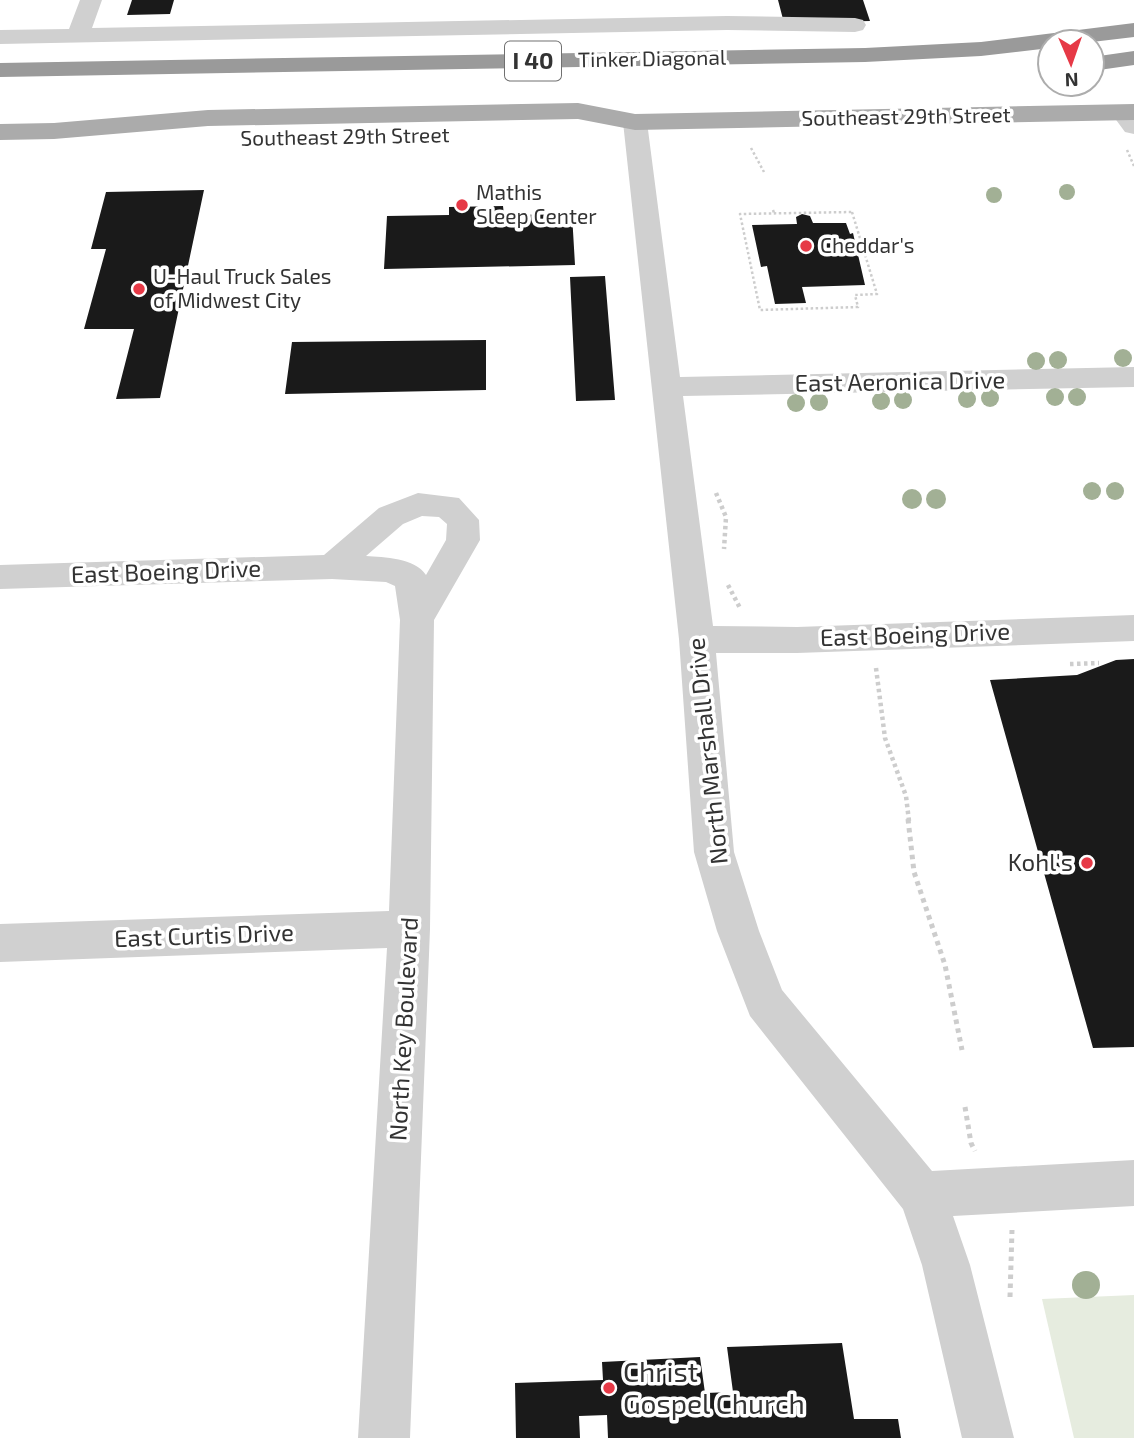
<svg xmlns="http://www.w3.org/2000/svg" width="1134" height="1438" font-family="'Exo 2',sans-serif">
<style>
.green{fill:#e6ecdf}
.building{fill:#1a1a1a}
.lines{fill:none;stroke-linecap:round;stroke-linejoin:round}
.path-far2{stroke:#cdcdcd;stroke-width:2.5;stroke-dasharray:2.5 2.5;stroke-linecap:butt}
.path-far1{stroke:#cdcdcd;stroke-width:4.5;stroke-dasharray:3.5 3.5;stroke-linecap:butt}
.path{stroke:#cdcdcd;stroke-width:5;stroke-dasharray:4.5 4.5;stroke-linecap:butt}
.minor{fill:#d0d0d0;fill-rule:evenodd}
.major{fill:#ababab;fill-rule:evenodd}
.highway{fill:#9a9a9a;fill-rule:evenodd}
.tree{fill:#a2b095}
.poi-dot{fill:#e63946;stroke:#fff;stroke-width:2.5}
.labels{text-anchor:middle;stroke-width:7;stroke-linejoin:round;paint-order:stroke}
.far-street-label{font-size:21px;fill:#333;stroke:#fff}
.far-poi-label{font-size:21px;fill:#333;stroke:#fff;text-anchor:start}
.shield{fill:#fff;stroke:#707070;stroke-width:2}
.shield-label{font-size:23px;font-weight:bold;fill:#333}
.street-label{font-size:24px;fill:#333;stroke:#fff}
.poi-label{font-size:24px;fill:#333;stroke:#fff;text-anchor:end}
.near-poi-label{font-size:28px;fill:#333;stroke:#fff;text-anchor:start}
</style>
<rect width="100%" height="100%" fill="#fff"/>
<path class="green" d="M1134 1295V1438H1074L1042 1299Z"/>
<path class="building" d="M132 0H174L170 14 127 15Z
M778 0H863L870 21 784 23Z
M204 190 160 398 116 399 134 329H84L106 249H91L106 192Z
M503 206 504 215 572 214 575 265 384 269 387 216 449 215V207Z
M802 214 810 216 813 223H846L850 234 853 233 865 285 802 287 806 303 775 304 767 266 761 267 752 225 797 224 796 217Z
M605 276 615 400 576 401 570 277Z
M486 340V390L285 394 292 342Z
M1134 659V1047L1093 1048 990 680 1077 675 1116 660Z
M842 1343 854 1419H898L901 1438H608L607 1415 579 1416 580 1438H516L515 1383 603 1380 602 1362 700 1357 705 1393 733 1392 727 1347Z"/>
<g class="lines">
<path class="path-far2" d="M751 148 764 172
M1127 150 1134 166
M773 210 774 213
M852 212 877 294 855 295 858 307 760 310 740 214Z"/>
<path class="path-far1" d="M716 493 726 517 724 549
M728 585 740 608
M1070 664 1099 663
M876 668 885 738 906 796 909 821"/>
<path class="path" d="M908 819 914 872 945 965 962 1050
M965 1107 971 1143 975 1151
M1010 1297 1012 1230"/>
<path class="minor" d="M80 0H102L92 28 727 16 855 18 863 20 866 25 863 30 855 32 727 30 0 44V30L69 29Z
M1123 106 1134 111V134L1125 132 1111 113 1114 108Z
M635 115 644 117 647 122 680 377 1134 367V387L683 396 713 626 797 627 1134 615V641L797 653H716L734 852 759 931 782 990 932 1171 1134 1160V1206L953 1216 970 1265 1014 1438H962L922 1265 903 1209 750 1016 717 931 694 852 679 639 623 122 626 117Z
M418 493 459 498 479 520 480 540 434 620 430 929 410 1438H358L387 948 0 962V924L389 911 400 620 395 586 386 582 332 579 0 589V565L324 555 379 508ZM422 516 439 517 447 524 446 540 426 575C415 558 384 557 366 556L403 524Z"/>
<path class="major" d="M578 103 635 114 1134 104V120L635 130 578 119 208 126 54 139 0 140V124L54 123 208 110Z"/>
<path class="highway" d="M1134 23V37L1092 42H1050V48L981 56 865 62 0 77V63L865 48 981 42Z
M1134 51V65L1092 71V57Z"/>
</g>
<g class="tree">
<circle cx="1067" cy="192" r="8"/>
<circle cx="994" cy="195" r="8"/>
<circle cx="1123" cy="358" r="9"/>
<circle cx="1058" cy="360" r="9"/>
<circle cx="1036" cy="361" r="9"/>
<circle cx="1055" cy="397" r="9"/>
<circle cx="1077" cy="397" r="9"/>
<circle cx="990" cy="398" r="9"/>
<circle cx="967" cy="399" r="9"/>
<circle cx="903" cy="400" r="9"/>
<circle cx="881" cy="401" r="9"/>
<circle cx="819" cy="402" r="9"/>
<circle cx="796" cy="403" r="9"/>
<circle cx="1092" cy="491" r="9"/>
<circle cx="1115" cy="491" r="9"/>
<circle cx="912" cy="499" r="10"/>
<circle cx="936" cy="499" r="10"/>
<circle cx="1086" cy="1285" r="14"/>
</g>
<g class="poi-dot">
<circle cx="462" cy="205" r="7"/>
<circle cx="806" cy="246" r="7"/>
<circle cx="139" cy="289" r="7"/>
<circle cx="1087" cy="863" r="7"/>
<circle cx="609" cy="1388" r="7"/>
</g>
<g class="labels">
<g class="far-street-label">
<text transform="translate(652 59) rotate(-1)" y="7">Tinker Diagonal</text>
<text transform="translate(906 117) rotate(-1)" y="7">Southeast 29th Street</text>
<text transform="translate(345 137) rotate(-1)" y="7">Southeast 29th Street</text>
</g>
<g class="far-poi-label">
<text x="476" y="200">Mathis<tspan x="476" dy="24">Sleep Center</tspan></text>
<text x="820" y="253">Cheddar's</text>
<text x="153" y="284">U-Haul Truck Sales<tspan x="153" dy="24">of Midwest City</tspan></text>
</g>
<rect class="shield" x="505" y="41.5" width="56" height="39" rx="5"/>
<g class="shield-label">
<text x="533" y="69">I 40</text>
</g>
<g class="street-label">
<text transform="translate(900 382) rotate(-1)" y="8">East Aeronica Drive</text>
<text transform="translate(166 572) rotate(-2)" y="8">East Boeing Drive</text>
<text transform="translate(915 635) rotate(-2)" y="8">East Boeing Drive</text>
<text transform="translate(708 751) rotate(-96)" y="8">North Marshall Drive</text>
<text transform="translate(204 936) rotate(-2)" y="8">East Curtis Drive</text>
<text transform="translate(404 1029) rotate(-87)" y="8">North Key Boulevard</text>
</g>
<g class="poi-label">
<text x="1073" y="871">Kohl's</text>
</g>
<g class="near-poi-label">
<text x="623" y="1382">Christ<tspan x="623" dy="32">Gospel Church</tspan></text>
</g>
</g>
<g transform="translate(1071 63) rotate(178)"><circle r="33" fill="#ffffff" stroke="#adadad" stroke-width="2"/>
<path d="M0-5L12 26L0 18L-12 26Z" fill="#e63946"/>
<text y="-10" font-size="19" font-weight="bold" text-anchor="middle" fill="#333333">N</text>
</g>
</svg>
